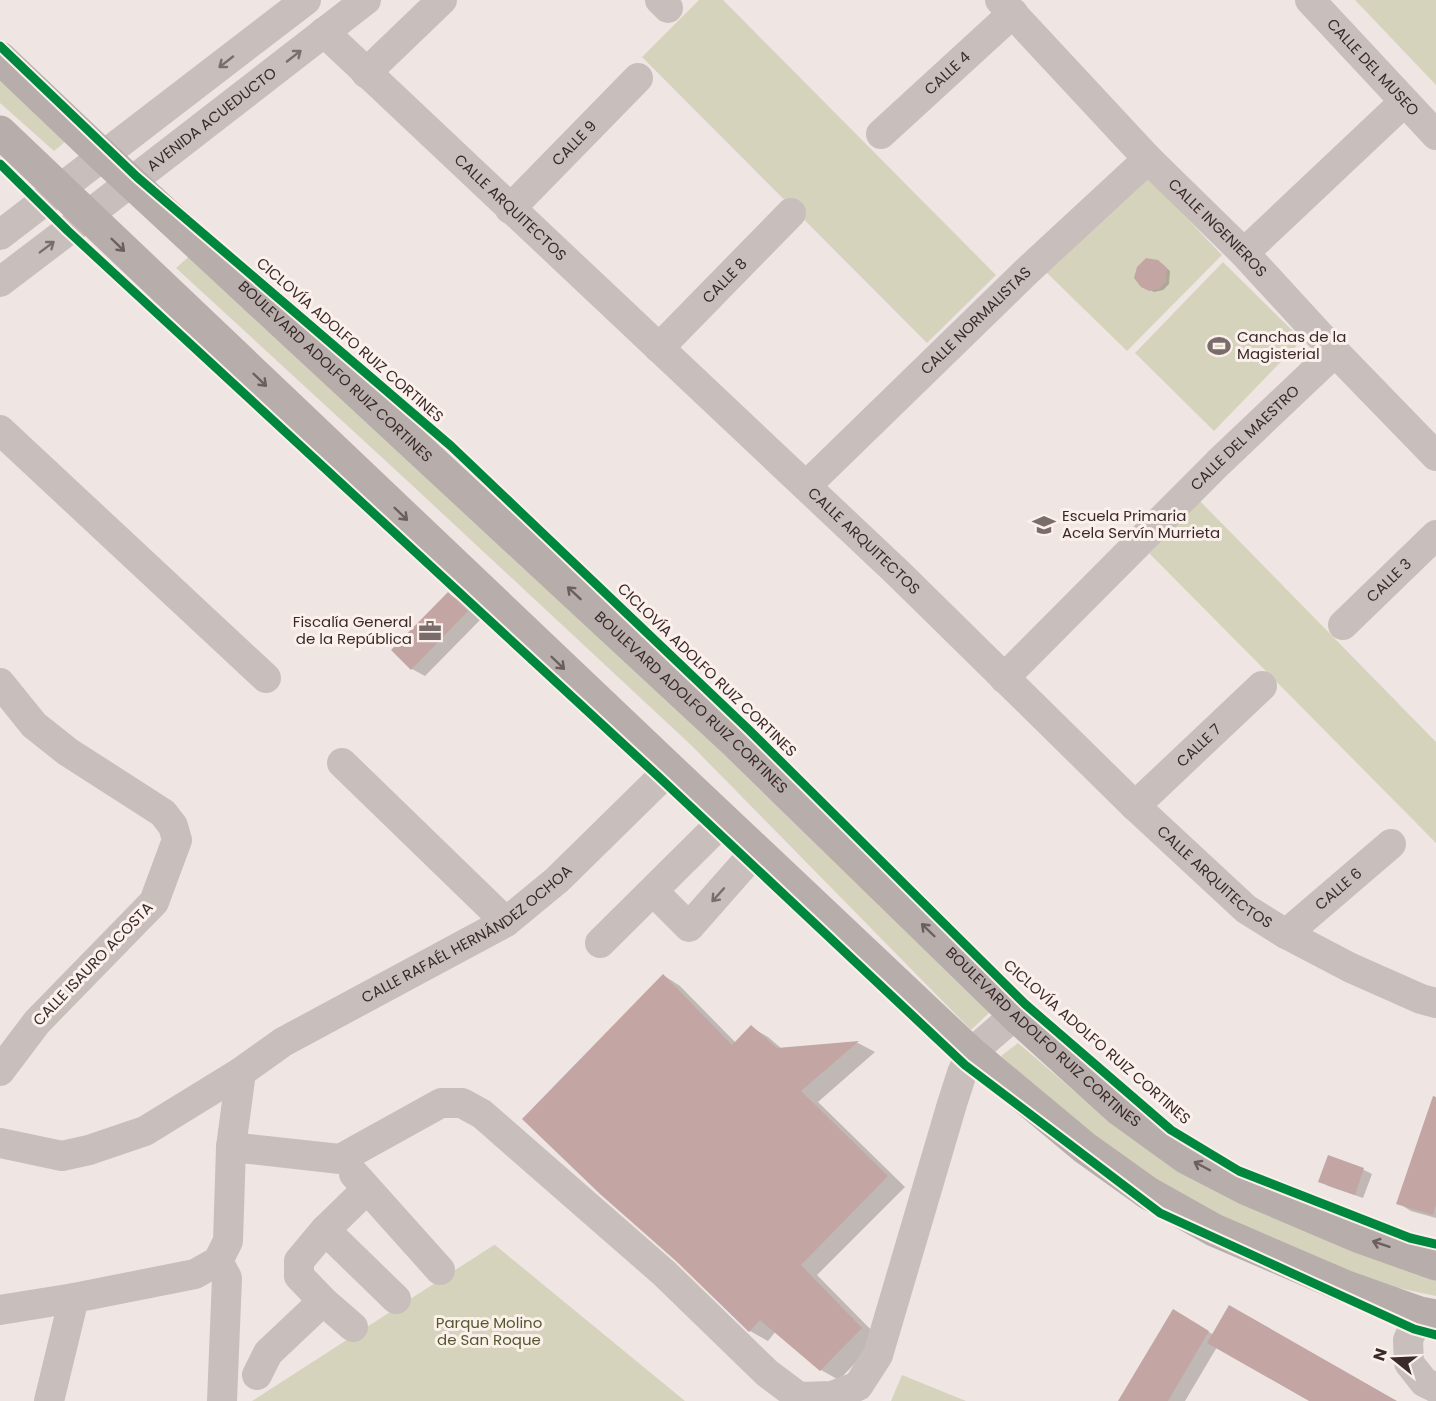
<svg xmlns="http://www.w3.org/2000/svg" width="1436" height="1401" font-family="Poppins,sans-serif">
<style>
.green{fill:#d5d3bc}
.shadow{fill:#0003}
.building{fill:#c3a6a4}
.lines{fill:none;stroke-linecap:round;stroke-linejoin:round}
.minor{stroke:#c8bfbc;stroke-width:30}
.major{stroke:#b7adab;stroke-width:33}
.cycleway-casing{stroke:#fbf0eb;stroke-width:13}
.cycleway{stroke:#00873e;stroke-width:9}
.oneway{stroke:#7a6d6b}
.oneway2{stroke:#6c5e5d}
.labels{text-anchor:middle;stroke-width:6;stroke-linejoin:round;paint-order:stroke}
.street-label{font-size:15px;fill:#3a2a29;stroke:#fbf0eb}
.poi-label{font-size:15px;fill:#3a2a29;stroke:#fbf0eb;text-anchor:start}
.park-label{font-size:15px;fill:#54592c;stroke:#fbf0eb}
</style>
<rect width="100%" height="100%" fill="#efe6e3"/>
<path class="green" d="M699 0H723L996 275 927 343 642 57Z
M1355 0H1436V85Z
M0 62 77 132 54 151 0 103Z
M1146 176 1222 255 1127 351 1046 272Z
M193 253 430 475 993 1009 971 1030 692 746 414 487 176 268Z
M1223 262 1302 340 1214 431 1135 353Z
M1198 499 1436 742V843L1145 549Z
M1018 1043 1121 1131 1237 1198 1436 1268V1296L1350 1278 1221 1222 1101 1148 1001 1056Z
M495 1245 685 1401H252L494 1245Z
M902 1375 966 1401H891Z"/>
<path class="shadow" d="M1162 264 1170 271 1169 284 1163 290 1154 292 1147 288Z
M448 594 461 601 480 620 425 676 412 669 393 650Z
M663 975 680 986 736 1043 751 1027 768 1037 782 1049 858 1043 875 1052 818 1102 905 1187 817 1275 879 1338 839 1380 821 1370 776 1331 768 1341 750 1331 677 1259Z
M1436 1122V1218L1411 1211 1398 1203Z
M1329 1157 1364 1170 1372 1174 1363 1198 1328 1186 1320 1181Z
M1173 1311 1214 1335 1394 1401H1311L1217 1347 1185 1401H1120Z"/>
<path class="building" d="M1146 258 1158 260 1167 268 1166 282 1159 289 1149 291 1141 287 1134 278 1137 267Z
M448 592 468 611 411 670 391 650Z
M663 974 732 1045 751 1025 777 1048 859 1041 801 1091 888 1176 801 1265 862 1328 820 1371 760 1320 749 1332 676 1261 600 1194 522 1119Z
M1433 1096 1436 1097V1205L1433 1215 1396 1204Z
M1328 1155 1364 1168 1355 1195 1318 1182Z
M1229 1305 1397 1401H1309L1207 1343Z
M1173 1309 1209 1331 1168 1401H1118Z"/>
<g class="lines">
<g class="minor">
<path d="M660 0 668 8"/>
<path id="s1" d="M1000 0 1148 159 1244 253 1335 352 1436 456"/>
<path id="s2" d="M1310 0 1436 135"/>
<path id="s3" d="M324 32 898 573 1135 806 1246 909 1286 934 1351 968 1421 999 1436 1003"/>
<path d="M366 73 442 0"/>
<path id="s4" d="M881 134 1013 13"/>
<path id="s5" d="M510 209 638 78"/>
<path d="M0 235 306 0"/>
<path d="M1244 253 1404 102"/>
<path id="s6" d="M0 282 87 216 366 0"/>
<path id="s7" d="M659 348 791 213"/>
<path d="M0 430 266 678"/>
<path id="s8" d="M806 486 1027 271 1148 159"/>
<path id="s9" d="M1343 625 1436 535"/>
<path id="s10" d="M1004 678 1218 463 1335 352"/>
<path d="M0 683 34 725 68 752 163 813 173 826 177 840 154 902 37 1022 0 1071"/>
<path d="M342 763 506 922"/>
<path id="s11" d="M1135 806 1262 686"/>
<path d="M653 891 689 927 756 851"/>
<path id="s12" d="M1286 934 1391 844"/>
<path d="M600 943 724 820"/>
<path id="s13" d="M0 1143 62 1156 89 1150 145 1131 241 1072 283 1042 506 922 557 880 670 769"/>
<path d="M231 1147 340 1159 441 1103H462L482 1114 664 1273 767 1373 799 1397 832 1396 858 1386 878 1355 952 1104 962 1073 971 1053 1015 1015"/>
<path d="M354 1174 440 1270"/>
<path d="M325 1230 396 1299"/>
<path d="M218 1261 227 1278 222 1401"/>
<path d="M0 1310 74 1298 195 1274 218 1261 228 1241 231 1147 241 1072"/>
<path d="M1420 1313 1408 1340 1409 1363 1424 1382 1436 1388"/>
<path d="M353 1327 323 1301 299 1276V1261L325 1230 367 1189"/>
<path d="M257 1375 268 1353 323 1301"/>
<path d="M49 1401 74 1298"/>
</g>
<g class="major">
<path id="s14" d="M0 58 103 156 736 743 1015 1015 1120 1110 1185 1157 1247 1189 1360 1237 1436 1264"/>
<path d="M0 132 670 769 971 1053 1085 1148 1148 1193 1214 1230 1344 1286 1420 1313 1436 1316"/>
</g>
<g class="cycleway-casing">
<path id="cycleway" d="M0 46 137 177 451 446 749 730 1025 1004 1171 1130 1239 1171 1410 1238 1436 1244
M0 164 68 231 660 778 965 1065 1160 1213 1414 1329 1436 1335"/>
</g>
<use href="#cycleway" class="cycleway"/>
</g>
<defs><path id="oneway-shaft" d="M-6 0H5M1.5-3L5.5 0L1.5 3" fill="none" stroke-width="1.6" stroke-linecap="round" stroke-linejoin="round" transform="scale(1.5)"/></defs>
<g class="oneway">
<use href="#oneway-shaft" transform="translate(294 56) rotate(-38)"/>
<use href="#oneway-shaft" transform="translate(226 62) rotate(142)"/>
<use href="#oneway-shaft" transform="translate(47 247) rotate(-37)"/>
<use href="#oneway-shaft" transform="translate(718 895) rotate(132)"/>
</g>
<g class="oneway2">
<use href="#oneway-shaft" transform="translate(118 245) rotate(44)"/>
<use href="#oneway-shaft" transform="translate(260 380) rotate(44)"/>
<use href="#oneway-shaft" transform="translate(401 514) rotate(44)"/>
<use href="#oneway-shaft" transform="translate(574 593) rotate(-137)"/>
<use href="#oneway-shaft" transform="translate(558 663) rotate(44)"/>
<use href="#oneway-shaft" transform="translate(928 930) rotate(-136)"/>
<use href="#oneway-shaft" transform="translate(1202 1166) rotate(-152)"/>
<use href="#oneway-shaft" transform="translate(1381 1244) rotate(-161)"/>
</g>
<defs>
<g id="stadium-bare" transform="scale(1.8)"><path d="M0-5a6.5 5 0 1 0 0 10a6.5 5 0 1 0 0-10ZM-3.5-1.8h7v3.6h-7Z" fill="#796c6a" stroke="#fbf0eb" stroke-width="2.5" paint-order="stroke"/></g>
<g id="school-bare" transform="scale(1.8)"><path d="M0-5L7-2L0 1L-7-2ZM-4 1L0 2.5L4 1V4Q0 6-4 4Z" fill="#796c6a" stroke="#fbf0eb" stroke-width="2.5" paint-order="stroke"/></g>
<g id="office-bare" transform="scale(1.8)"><path d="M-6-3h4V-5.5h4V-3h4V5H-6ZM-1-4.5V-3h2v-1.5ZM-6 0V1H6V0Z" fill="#796c6a" stroke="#fbf0eb" stroke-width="2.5" paint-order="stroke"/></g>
</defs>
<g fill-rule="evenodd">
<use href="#stadium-bare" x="1219" y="346"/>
<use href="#school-bare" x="1044" y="525"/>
<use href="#office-bare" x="430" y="631"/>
</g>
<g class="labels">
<g class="street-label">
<text dy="5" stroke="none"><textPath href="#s2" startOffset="92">CALLE DEL MUSEO</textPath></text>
<text dy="5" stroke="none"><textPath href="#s4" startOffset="90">CALLE 4</textPath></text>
<text dy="5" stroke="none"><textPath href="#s6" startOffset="267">AVENIDA ACUEDUCTO</textPath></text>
<text dy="5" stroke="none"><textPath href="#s5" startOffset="92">CALLE 9</textPath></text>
<text dy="5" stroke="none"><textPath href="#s3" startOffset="256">CALLE ARQUITECTOS</textPath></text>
<text dy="5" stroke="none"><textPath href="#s1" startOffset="315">CALLE INGENIEROS</textPath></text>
<text dy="5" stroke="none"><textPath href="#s7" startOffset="94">CALLE 8</textPath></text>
<text dy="5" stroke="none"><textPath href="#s8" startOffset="237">CALLE NORMALISTAS</textPath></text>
<text transform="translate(350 340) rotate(41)" y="5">CICLOVÍA ADOLFO RUIZ CORTINES</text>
<text dy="5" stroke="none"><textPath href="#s14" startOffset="459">BOULEVARD ADOLFO RUIZ CORTINES</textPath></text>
<text dy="5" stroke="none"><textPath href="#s10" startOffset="340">CALLE DEL MAESTRO</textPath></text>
<text dy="5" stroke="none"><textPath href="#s3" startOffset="742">CALLE ARQUITECTOS</textPath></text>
<text dy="5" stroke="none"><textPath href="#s9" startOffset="64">CALLE 3</textPath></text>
<text transform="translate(707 670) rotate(44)" y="5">CICLOVÍA ADOLFO RUIZ CORTINES</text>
<text dy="5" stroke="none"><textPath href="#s14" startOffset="945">BOULEVARD ADOLFO RUIZ CORTINES</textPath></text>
<text dy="5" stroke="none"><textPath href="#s11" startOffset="88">CALLE 7</textPath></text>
<text dy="5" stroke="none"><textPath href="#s3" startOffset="1228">CALLE ARQUITECTOS</textPath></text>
<text dy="5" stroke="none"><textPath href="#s12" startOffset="69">CALLE 6</textPath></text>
<text dy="5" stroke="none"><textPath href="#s13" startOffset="528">CALLE RAFAÉL HERNÁNDEZ OCHOA</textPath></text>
<text transform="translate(93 964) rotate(-46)" y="5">CALLE ISAURO ACOSTA</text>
<text dy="5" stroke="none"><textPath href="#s14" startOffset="1431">BOULEVARD ADOLFO RUIZ CORTINES</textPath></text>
<text transform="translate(1097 1042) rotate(41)" y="5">CICLOVÍA ADOLFO RUIZ CORTINES</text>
</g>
<g class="poi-label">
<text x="1237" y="342">Canchas de la<tspan x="1237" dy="17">Magisterial</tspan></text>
<text x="1062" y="521">Escuela Primaria<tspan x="1062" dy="17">Acela Servín Murrieta</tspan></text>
<text x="412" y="627" text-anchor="end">Fiscalía General<tspan x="412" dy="17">de la República</tspan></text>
</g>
<g class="park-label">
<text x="489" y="1328">Parque Molino<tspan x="489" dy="17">de San Roque</tspan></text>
</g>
</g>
<g transform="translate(1394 1359) rotate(288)" stroke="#fbf0eb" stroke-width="4.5" paint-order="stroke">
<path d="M0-4.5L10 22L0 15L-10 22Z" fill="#3a2a29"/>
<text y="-9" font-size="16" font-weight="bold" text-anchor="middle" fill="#3a2a29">N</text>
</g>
</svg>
